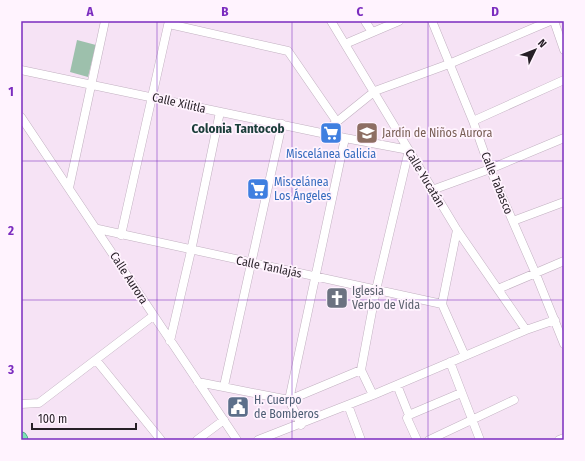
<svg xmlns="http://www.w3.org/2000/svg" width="585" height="461" font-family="'Fira Sans Condensed',sans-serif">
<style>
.green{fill:#9dc0ac}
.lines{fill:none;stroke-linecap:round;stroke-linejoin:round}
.street-casing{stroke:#c2b1c1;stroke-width:9}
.primary-casing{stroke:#259163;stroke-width:13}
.street{stroke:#fff;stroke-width:8}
.primary{stroke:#7ce2b5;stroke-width:12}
.grid{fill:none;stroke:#7b2cbf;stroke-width:1;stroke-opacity:0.55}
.labels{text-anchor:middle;stroke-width:3.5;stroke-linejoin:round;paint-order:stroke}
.street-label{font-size:12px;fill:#261f26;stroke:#fff3fe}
.education-label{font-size:12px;fill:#785e54;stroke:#fff3fe;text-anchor:start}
.shop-label{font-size:12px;fill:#366cbe;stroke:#fff3fe}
.worship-label{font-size:12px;fill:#5b616d;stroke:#fff3fe;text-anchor:start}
.service-label{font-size:12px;fill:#4e5e75;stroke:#fff3fe;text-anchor:start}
.neighbourhood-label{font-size:13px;font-weight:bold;fill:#1b3d3a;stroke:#fff3fe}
.neatline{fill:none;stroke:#7b2cbf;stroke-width:1.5}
.grid-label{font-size:13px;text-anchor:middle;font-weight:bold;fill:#7b2cbf}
</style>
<rect width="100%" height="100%" fill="#f6e3f5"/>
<path class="green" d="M77 40 96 45 88 77 70 72Z"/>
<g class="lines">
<g class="street-casing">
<path id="street" d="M331 21 457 230 526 330
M365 21 372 32
M432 21 473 121 490 169 535 272 564 344
M554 21 564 50
M169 24 288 51 337 122
M345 44 399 21
M21 70 345 138 409 150 376 290 361 370
M21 117 237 440
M473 121 564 80
M323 133 375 91 449 64 550 21
M69 188 105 21
M432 190 490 169 564 138
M513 221 564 202
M98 229 442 304
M457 230 442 304 465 356
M121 235 169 21
M498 289 564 261
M170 341 191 251 220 112
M96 360 161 440
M450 362 480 440
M361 370 373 395
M198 382 289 400 361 370
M397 385 409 415 407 418 417 440
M224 386 282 124
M21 404 39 403 153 316
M348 405 361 440
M409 415 461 393
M301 425 289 400 345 138
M197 440 224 420
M258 440 373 395 526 330 555 320
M429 440 514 400
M559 440 564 438"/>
</g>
<g class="primary-casing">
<path id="primary" d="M21 438 22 440"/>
</g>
<use href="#street" class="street"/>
<use href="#primary" class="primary"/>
</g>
<path class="grid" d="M157 21V440M292 21V440M428 21V440M21 161H564M21 300H564"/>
<defs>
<g id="supermarket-square" transform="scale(1.15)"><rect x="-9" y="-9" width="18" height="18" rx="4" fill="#3f7fe0" stroke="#fff3fe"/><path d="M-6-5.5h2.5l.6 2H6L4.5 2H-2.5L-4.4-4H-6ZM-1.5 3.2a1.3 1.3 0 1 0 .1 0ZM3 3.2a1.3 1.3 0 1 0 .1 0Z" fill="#fff"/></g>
<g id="school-square" transform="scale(1.15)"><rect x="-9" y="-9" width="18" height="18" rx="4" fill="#8d6e63" stroke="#fff3fe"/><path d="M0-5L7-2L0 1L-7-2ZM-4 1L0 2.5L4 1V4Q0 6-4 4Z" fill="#fff"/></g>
<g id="church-square" transform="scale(1.15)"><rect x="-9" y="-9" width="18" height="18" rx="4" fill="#6b7280" stroke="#fff3fe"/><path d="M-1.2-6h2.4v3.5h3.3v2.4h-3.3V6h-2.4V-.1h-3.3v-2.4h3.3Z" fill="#fff"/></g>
<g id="civic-square" transform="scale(1.15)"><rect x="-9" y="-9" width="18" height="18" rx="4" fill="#5c6f8a" stroke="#fff3fe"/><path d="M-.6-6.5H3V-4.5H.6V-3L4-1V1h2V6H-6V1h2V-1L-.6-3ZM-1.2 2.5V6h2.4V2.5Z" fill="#fff"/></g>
</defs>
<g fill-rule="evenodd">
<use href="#supermarket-square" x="331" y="133"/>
<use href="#school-square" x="367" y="133"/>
<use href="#supermarket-square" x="258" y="189"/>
<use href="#church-square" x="337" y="298"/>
<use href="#civic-square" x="238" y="407"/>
</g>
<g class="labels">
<g class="street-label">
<text transform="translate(179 103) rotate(13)" y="4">Calle Xilitla</text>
<text transform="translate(425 178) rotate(59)" y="4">Calle Yucatán</text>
<text transform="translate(497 183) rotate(68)" y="4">Calle Tabasco</text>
<text transform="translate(269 267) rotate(12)" y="4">Calle Tanlajás</text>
<text transform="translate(129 278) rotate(57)" y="4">Calle Aurora</text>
</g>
<g class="education-label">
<text x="382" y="137">Jardín de Niños Aurora</text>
</g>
<g class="shop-label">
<text x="331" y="158">Miscelánea Galicia</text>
<text x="274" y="186" text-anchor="start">Miscelánea<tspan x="274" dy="14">Los Ángeles</tspan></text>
</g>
<g class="worship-label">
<text x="352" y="295">Iglesia<tspan x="352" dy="14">Verbo de Vida</tspan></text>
</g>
<g class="service-label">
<text x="254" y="404">H. Cuerpo<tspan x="254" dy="14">de Bomberos</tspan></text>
</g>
<g class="neighbourhood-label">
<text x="238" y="133">Colonia Tantocob</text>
</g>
</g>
<rect width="585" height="461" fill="none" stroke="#fff3fe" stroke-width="44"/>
<g transform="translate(535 50) rotate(47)" stroke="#fff3fe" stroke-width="3" paint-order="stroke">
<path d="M0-3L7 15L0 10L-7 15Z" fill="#261f26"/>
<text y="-6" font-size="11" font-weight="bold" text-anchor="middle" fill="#261f26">N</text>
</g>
<path d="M32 423v6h104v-6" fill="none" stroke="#261f26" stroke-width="2"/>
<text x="38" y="423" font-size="12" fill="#261f26" stroke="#fff3fe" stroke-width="3" paint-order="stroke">100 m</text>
<rect x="22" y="22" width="541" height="417" class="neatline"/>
<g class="grid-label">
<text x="90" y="16">A</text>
<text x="225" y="16">B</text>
<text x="360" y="16">C</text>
<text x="495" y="16">D</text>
<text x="11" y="96">1</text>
<text x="11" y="235">2</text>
<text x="11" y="374">3</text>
</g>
</svg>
